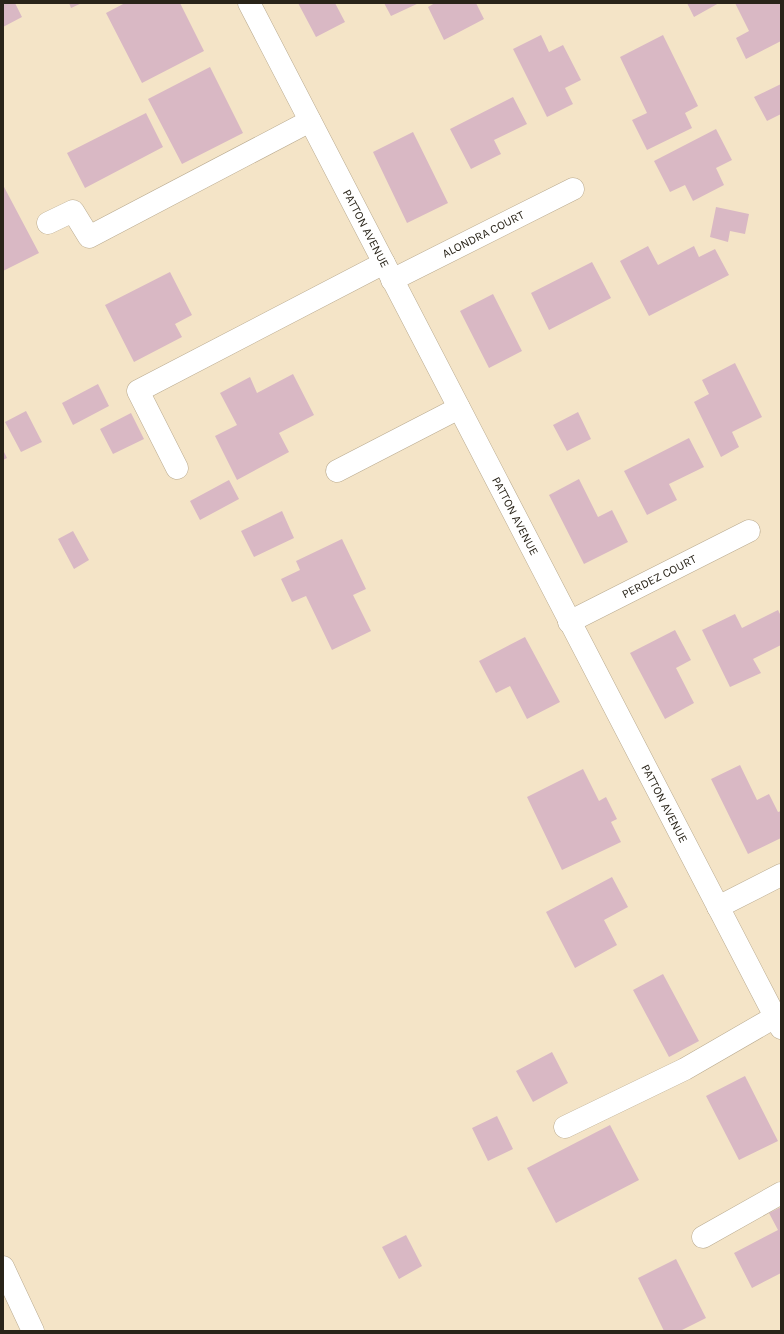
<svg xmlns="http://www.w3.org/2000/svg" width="784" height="1334" font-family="Karla,sans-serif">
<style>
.building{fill:#d9b8c4}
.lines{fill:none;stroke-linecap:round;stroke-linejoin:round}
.minor-casing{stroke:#b9aa8f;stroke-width:23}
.minor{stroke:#fff;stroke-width:22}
.labels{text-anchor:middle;stroke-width:3.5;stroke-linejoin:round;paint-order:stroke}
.street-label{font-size:12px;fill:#292419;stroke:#fef2db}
</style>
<rect width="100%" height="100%" fill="#f4e4c7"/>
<path class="building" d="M3 3H15L22 17 3 27Z
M69 3H82L71 8Z
M125 3H180L204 51 142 83 106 13Z
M298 3H335L345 22 316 37Z
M384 3H419L391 16Z
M435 3H476L484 19 444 40 428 7Z
M687 3H719L694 17Z
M735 3H781V41L746 59 736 38 749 31Z
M541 35 549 52 563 45 581 80 565 88 573 104 547 117 513 49Z
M663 35 698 106 685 113 692 128 647 150 632 120 647 113 620 57Z
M210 67 243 133 182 164 148 99Z
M781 84V114L767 121 754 97Z
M513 97 527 124 494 140 501 154 471 169 450 129Z
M146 113 163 147 85 188 67 153Z
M716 129 732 160 716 168 724 185 693 201 685 185 670 192 654 161Z
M413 132 448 203 407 223 373 152Z
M3 185 39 253 3 271Z
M716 207 749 214 745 234 730 231 728 242 710 237Z
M648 246 658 265 694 246 699 257 715 249 729 275 649 316 620 261Z
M592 262 611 298 549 330 531 293Z
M170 272 192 315 175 324 182 337 134 362 105 305Z
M493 294 522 351 489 368 460 311Z
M735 363 762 417 732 432 739 447 721 457 694 402 709 394 702 380Z
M293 374 314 415 279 433 289 452 237 480 215 436 237 425 220 393 250 377 257 393Z
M98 384 109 406 73 425 62 403Z
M26 411 42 442 21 452 5 422Z
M578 412 591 439 567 451 553 425Z
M131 413 144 439 113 454 100 429Z
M689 438 704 467 669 484 677 500 647 515 624 471Z
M3 450 7 458 3 460Z
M579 479 598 517 612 510 628 542 584 564 549 495Z
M229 480 239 499 200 520 190 501Z
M282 511 294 538 254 557 241 531Z
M73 531 89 560 74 569 58 539Z
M342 539 366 589 353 595 371 631 332 650 306 596 292 602 281 579 300 570 296 561Z
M778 610 781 616V645L753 659 761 673 730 687 702 630 735 614 742 628Z
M675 630 691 660 676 668 694 703 665 719 630 653Z
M525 637 560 702 527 719 510 686 496 693 479 661Z
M740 765 757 800 769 794 778 812 781 811V838L748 854 711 779Z
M583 769 599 801 606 797 617 819 611 822 621 842 562 870 527 797Z
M612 877 628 907 604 920 617 945 575 968 546 912Z
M663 974 699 1041 669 1057 633 990Z
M552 1052 568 1083 533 1102 516 1071Z
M745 1076 778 1141 739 1160 706 1096Z
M497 1116 513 1149 488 1161 472 1128Z
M610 1125 639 1180 556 1223 527 1168Z
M781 1207V1273L752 1288 734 1253 778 1230 769 1213Z
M406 1235 422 1266 399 1279 382 1247Z
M676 1259 706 1318 680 1331H664L638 1278Z"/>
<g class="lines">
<g class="minor-casing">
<g id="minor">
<path id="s1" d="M249 3 781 1028"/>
<path d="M48 223 73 211 89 237 310 121"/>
<path id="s2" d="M392 280 573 189"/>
<path d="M177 468 138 391 384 263"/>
<path d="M337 471 459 408"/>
<path id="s3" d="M569 622 749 531"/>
<path d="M718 907 781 875"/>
<path d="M565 1127 685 1069 775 1017"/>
<path d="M703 1237 781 1193"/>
<path d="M3 1267 33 1331"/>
</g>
</g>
<use href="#minor" class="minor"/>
</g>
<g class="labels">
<g class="street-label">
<text dy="4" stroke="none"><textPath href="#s1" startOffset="254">PATTON AVENUE</textPath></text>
<text dy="4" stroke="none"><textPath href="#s2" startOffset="102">ALONDRA COURT</textPath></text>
<text dy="4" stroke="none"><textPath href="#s1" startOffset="578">PATTON AVENUE</textPath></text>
<text dy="4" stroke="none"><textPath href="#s3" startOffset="101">PERDEZ COURT</textPath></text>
<text dy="4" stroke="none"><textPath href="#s1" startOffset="902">PATTON AVENUE</textPath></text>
</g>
</g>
<rect width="784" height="1334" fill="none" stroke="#292419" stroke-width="8"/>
</svg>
